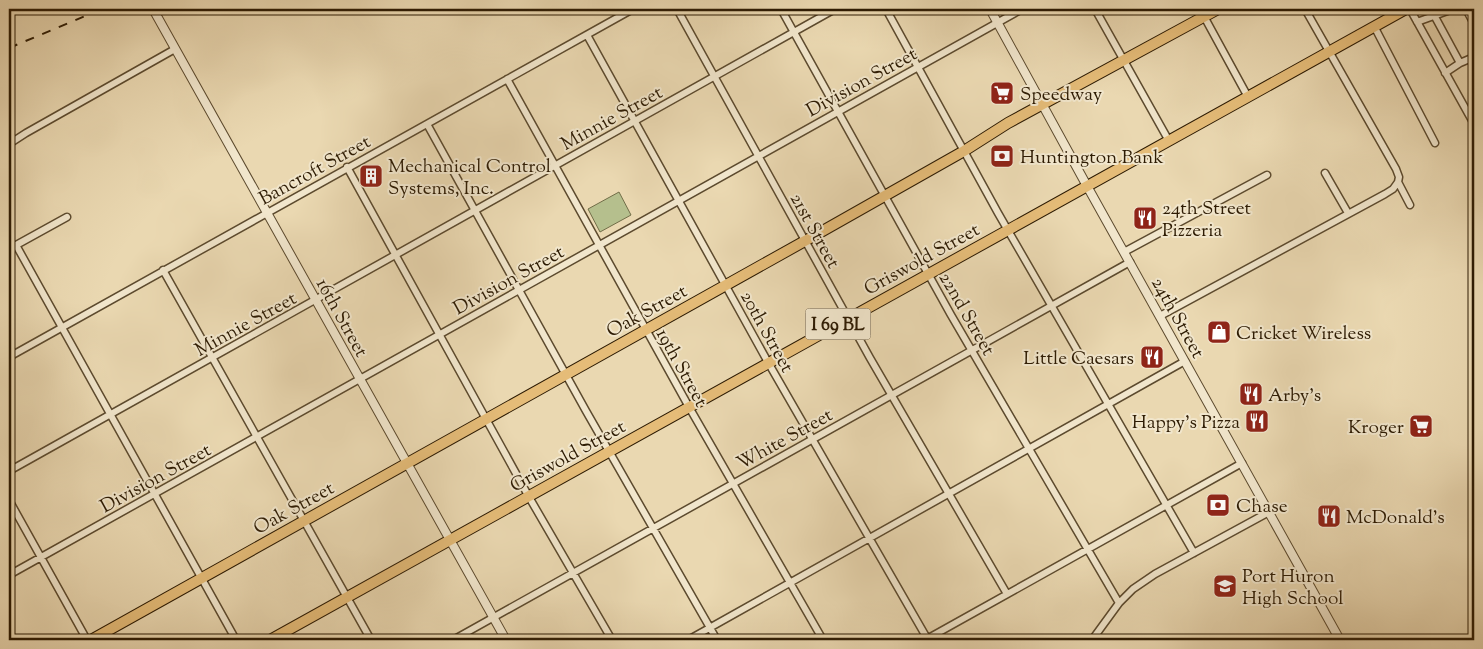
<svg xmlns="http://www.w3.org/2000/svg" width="1483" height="649" font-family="'Sorts Mill Goudy',serif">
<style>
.green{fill:#b5bf8d;stroke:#716d48}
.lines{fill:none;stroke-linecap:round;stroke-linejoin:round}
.minor-casing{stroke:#5c4a2e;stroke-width:9}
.tertiary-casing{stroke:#5c4a2e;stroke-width:10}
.primary-casing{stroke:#2d1b03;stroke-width:12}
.minor{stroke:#f1e6cc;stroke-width:6}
.tertiary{stroke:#f1e6cc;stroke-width:8}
.primary{stroke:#e5bc78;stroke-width:10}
.rail{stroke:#2d1b03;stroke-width:2;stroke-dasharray:9 9;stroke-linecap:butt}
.labels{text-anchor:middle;stroke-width:4;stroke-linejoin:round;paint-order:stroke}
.shield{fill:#f1e6cc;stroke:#68583f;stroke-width:1}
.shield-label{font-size:18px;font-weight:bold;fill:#2d1b03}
.street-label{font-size:19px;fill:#2d1b03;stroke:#f1e6cc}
.poi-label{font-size:19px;fill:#2d1b03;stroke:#f1e6cc;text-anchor:start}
</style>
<rect width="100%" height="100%" fill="#ead8b1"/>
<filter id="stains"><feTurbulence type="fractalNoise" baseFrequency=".004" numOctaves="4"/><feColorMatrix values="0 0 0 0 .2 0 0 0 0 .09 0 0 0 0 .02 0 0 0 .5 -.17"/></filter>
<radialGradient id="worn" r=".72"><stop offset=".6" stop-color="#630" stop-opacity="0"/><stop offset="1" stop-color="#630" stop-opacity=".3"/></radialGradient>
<path class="green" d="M619 192 631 215 600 232 588 209Z"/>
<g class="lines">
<g class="minor-casing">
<path id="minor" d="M677 9 870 358 1007 594
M781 9 951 315 1119 603
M886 9 998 213 1194 553
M1095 9 1169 141
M1200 9 1248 97
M1305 9 1396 169 1399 177 1398 182 1410 205
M1410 9 1474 124
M1466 9 1474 24
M1434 15 1460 63
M1417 22 1453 9
M1374 26 1435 143
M587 35 769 364 928 640
M1445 73 1460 63 1474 57
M507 79 689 407 823 640
M427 124 586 411 717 640
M9 144 26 133 175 49
M347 167 529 497 612 640
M1325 173 1348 213
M16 245 236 640
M9 249 67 217
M1124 252 1267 175
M163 270 371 640
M1160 316 1385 194 1393 189 1398 182
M9 357 633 9
M9 471 835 9
M9 500 87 640
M9 575 1022 9
M453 640 1130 262
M688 640 1185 361
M925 640 1242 463
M1092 640 1119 603 1133 589 1155 574 1269 512"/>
</g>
<g class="tertiary-casing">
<path id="tertiary" d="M153 9 506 640
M990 9 1087 186 1340 640"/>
</g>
<g class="primary-casing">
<path id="primary" d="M91 640 812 237 964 151 1008 123 1218 9
M270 640 1406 9"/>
</g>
<use href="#minor" class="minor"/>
<use href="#tertiary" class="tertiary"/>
<use href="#primary" class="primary"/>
<path class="rail" d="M9 48 102 9"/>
</g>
<defs>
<g id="supermarket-square" transform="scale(1.25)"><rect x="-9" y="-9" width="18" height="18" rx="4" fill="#8f2418" stroke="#f1e6cc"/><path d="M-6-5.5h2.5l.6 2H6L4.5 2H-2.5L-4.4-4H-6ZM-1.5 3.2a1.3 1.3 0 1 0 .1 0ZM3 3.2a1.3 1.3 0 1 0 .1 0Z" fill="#fff"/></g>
<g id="bank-square" transform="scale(1.25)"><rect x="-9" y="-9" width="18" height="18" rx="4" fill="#8f2418" stroke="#f1e6cc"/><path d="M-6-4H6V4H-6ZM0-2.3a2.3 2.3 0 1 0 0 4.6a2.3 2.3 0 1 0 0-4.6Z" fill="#fff"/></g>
<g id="building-square" transform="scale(1.25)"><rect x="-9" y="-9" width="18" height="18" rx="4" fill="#8f2418" stroke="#f1e6cc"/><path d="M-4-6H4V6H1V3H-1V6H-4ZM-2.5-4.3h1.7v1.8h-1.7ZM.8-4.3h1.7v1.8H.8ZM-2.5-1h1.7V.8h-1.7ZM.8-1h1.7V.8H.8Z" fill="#fff"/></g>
<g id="restaurant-square" transform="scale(1.25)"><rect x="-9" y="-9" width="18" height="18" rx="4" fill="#8f2418" stroke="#f1e6cc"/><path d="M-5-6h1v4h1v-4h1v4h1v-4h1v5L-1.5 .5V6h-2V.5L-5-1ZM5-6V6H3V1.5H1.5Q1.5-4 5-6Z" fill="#fff"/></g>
<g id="shop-square" transform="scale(1.25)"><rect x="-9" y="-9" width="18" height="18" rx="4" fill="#8f2418" stroke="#f1e6cc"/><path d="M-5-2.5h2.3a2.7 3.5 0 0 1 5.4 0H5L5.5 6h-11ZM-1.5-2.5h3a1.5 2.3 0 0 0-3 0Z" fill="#fff"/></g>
<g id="school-square" transform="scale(1.25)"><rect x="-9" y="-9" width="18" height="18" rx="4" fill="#8f2418" stroke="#f1e6cc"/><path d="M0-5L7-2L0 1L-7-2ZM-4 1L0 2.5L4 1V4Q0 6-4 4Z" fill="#fff"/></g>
</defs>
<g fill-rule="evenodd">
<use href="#supermarket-square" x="1002" y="93"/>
<use href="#bank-square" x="1002" y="156"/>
<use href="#building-square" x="371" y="176"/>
<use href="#restaurant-square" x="1145" y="218"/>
<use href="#shop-square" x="1219" y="332"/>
<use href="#restaurant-square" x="1152" y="357"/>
<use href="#restaurant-square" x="1251" y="394"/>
<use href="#restaurant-square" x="1257" y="421"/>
<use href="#supermarket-square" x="1421" y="426"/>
<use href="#bank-square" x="1218" y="505"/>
<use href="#restaurant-square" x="1329" y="516"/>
<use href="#school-square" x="1225" y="586"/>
</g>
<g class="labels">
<rect class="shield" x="805.5" y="308.5" width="65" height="31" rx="4"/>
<g class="shield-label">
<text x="838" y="330">I 69 BL</text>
</g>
<g class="street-label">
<text transform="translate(861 81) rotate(-29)" y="7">Division Street</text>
<text transform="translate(611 117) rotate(-29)" y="7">Minnie Street</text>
<text transform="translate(314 169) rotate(-29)" y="7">Bancroft Street</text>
<text transform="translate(816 230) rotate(61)" y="7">21st Street</text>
<text transform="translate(921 258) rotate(-29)" y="7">Griswold Street</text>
<text transform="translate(508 279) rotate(-29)" y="7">Division Street</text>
<text transform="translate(646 310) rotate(-29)" y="7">Oak Street</text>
<text transform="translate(968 313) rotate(60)" y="7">22nd Street</text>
<text transform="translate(343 317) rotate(61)" y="7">16th Street</text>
<text transform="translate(1179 317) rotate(61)" y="7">24th Street</text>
<text transform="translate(245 323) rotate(-29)" y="7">Minnie Street</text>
<text transform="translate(768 331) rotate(61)" y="7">20th Street</text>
<text transform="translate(683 367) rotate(61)" y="7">19th Street</text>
<text transform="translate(784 438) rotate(-29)" y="7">White Street</text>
<text transform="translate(567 455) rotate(-29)" y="7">Griswold Street</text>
<text transform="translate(155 477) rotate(-29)" y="7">Division Street</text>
<text transform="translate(293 507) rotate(-29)" y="7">Oak Street</text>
</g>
<g class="poi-label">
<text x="1020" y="100">Speedway</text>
<text x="1020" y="163">Huntington Bank</text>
<text x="388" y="172">Mechanical Control<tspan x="388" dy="22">Systems, Inc.</tspan></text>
<text x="1162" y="214">24th Street<tspan x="1162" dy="22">Pizzeria</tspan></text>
<text x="1236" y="339">Cricket Wireless</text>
<text x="1134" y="364" text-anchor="end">Little Caesars</text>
<text x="1268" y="401">Arby's</text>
<text x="1240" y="428" text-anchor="end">Happy's Pizza</text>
<text x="1404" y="433" text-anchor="end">Kroger</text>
<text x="1236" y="512">Chase</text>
<text x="1346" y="523">McDonald's</text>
<text x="1242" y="582">Port Huron<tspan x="1242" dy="22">High School</tspan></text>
</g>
</g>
<rect width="1483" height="649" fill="none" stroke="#ead8b1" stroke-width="30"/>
<rect x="10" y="10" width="1463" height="629" fill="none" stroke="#2d1b03" stroke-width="2.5"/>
<rect x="15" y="15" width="1453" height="619" fill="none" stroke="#2d1b03"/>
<rect width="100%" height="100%" filter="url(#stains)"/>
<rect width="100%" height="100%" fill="url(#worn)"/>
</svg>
